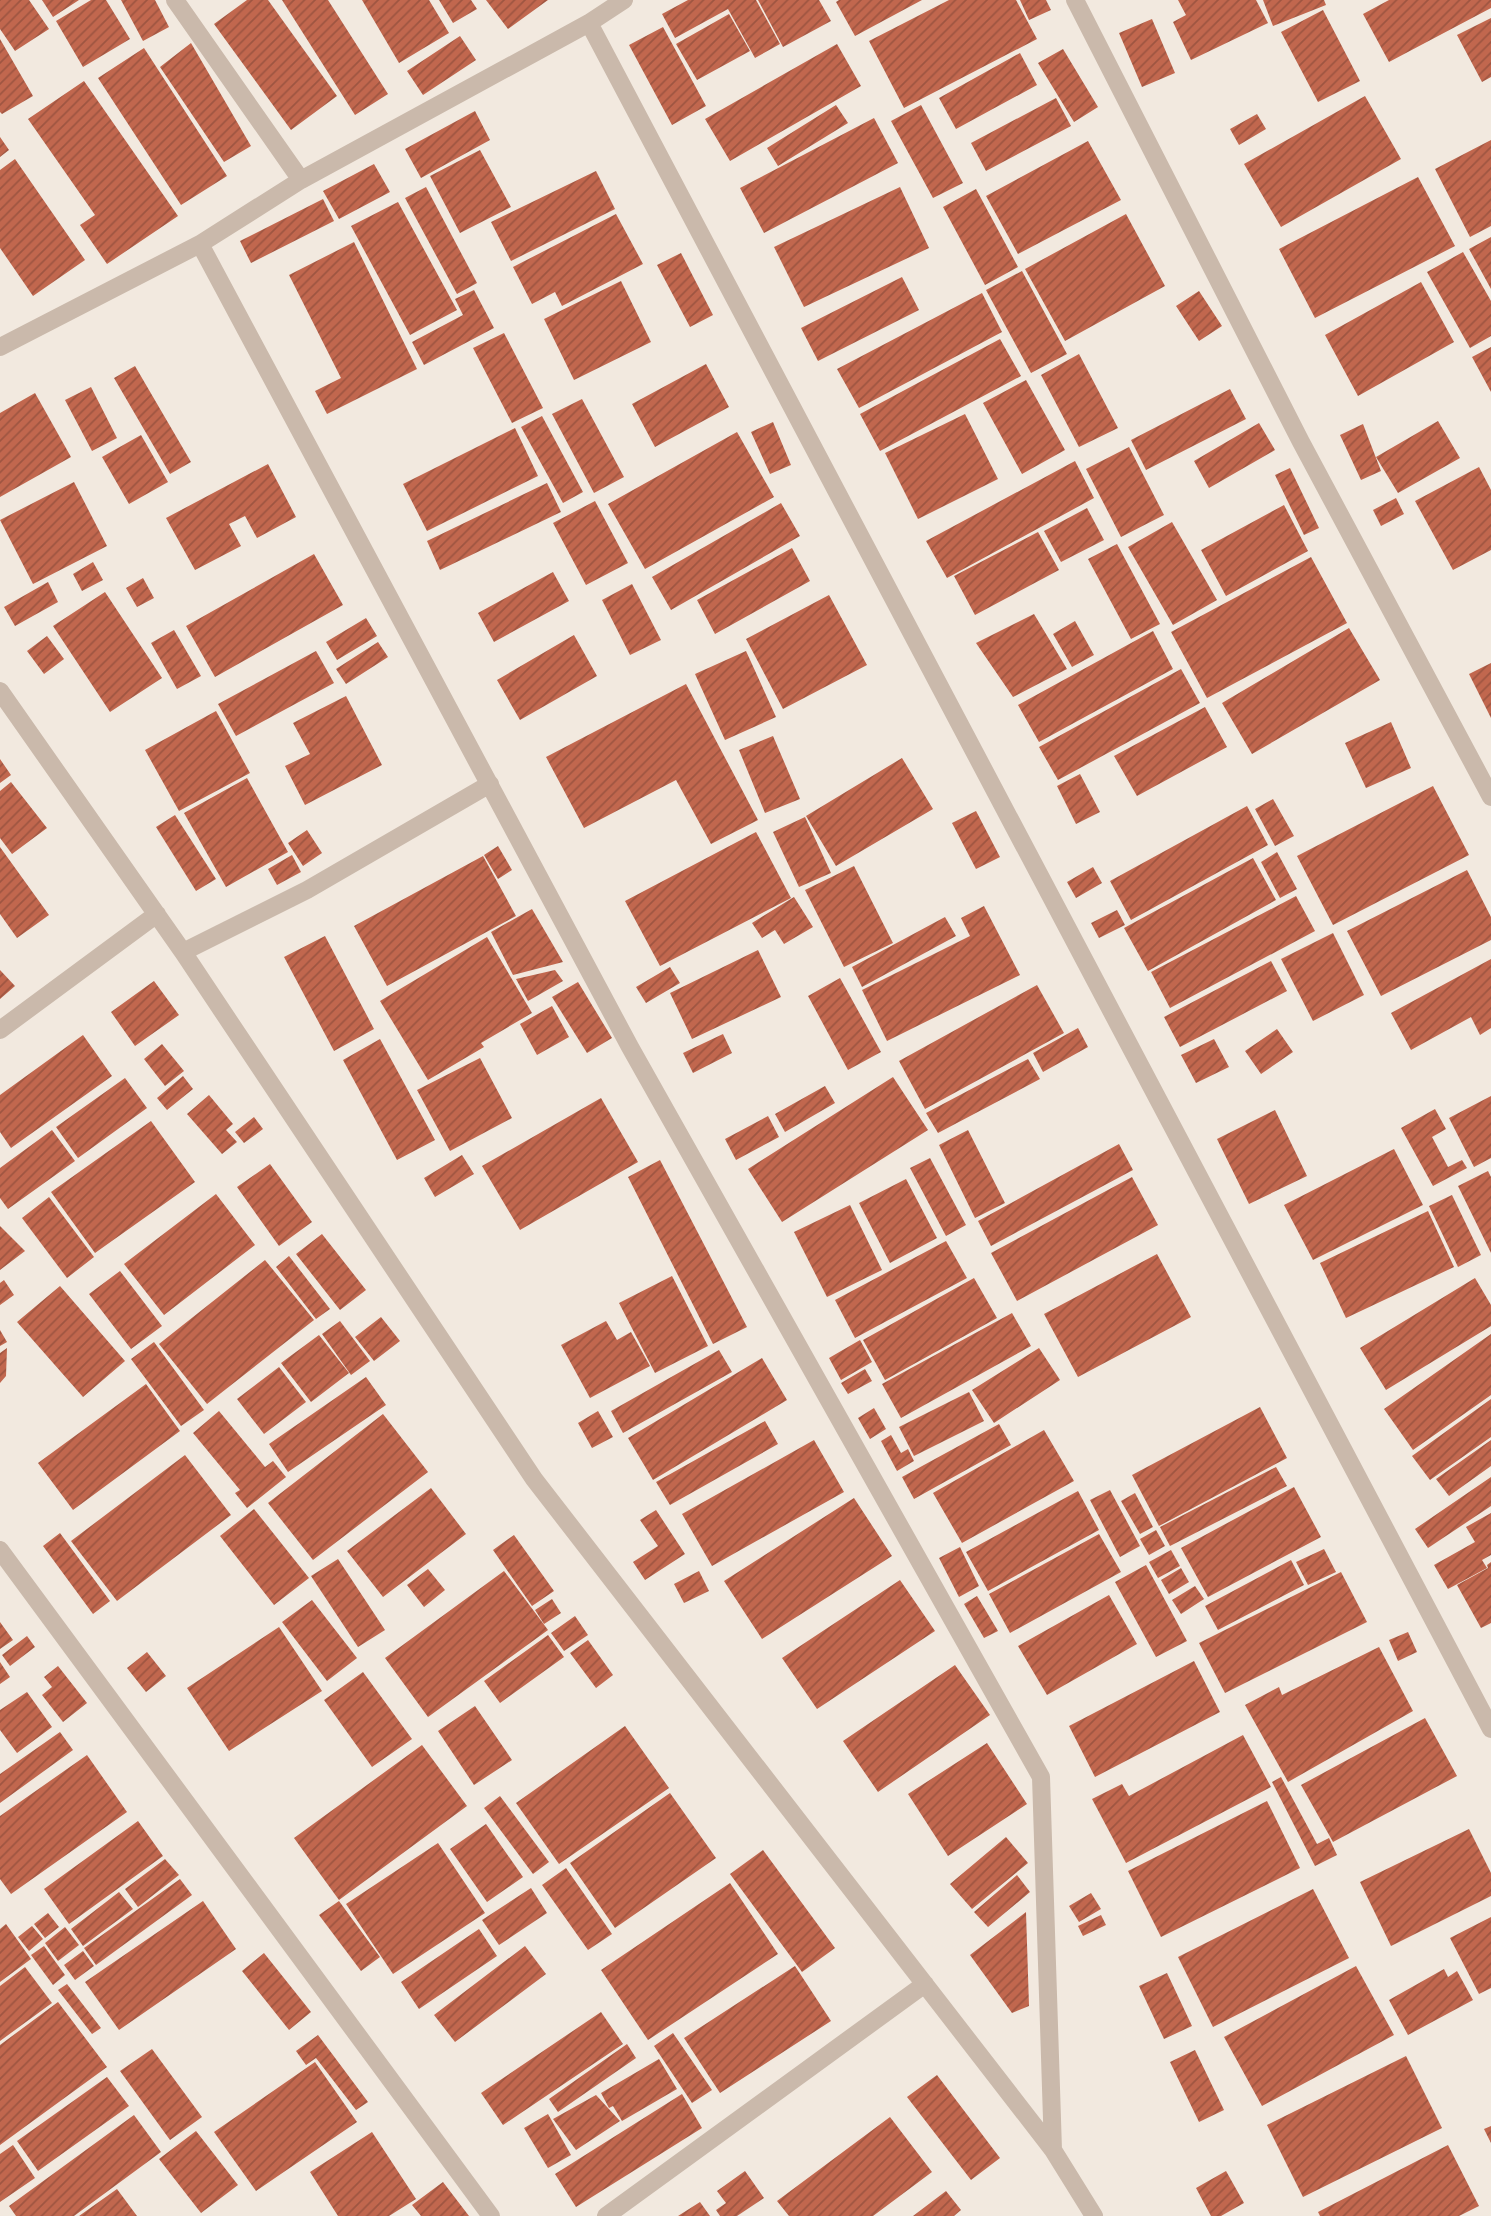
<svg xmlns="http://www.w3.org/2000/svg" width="1491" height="2216" font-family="Signika,sans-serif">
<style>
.building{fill:url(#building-hatch)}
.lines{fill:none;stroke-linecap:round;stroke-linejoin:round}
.minor{stroke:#cab9ab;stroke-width:18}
</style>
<defs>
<pattern id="building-hatch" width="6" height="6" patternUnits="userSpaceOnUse" patternTransform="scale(1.75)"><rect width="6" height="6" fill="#c1674e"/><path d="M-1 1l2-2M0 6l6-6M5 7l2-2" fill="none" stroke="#9e5541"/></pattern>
</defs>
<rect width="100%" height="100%" fill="#f2e9df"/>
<path class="building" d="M0 0H29L49 29 15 51 0 29Z
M42 0H79L53 17Z
M91 0H106L130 39 83 67 56 21Z
M121 0H155L169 27 143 41Z
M247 0H268L337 96 291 130 214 24Z
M282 0H328L388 94 355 115Z
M362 0H429L449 33 399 63Z
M439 0H471L477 9 453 23Z
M486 0H548L508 29Z
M688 0H756L780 44 755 58 728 9 675 38 662 14Z
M758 0H819L831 21 783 47Z
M839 0H922L855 36 836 2Z
M949 0H1016L1037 39 904 108 869 41Z
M1020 0H1046L1051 10 1029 20Z
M1178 0H1256L1268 23 1191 60 1173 22 1186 15Z
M1263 0H1324L1326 5 1273 26Z
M1389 0H1491V8L1389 62 1363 14Z
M1323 10 1360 81 1318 102 1281 32Z
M729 14 750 51 697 80 676 44Z
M1491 18V77L1482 82 1457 35Z
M1152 19 1175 73 1142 87 1119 33Z
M663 27 706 106 672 125 629 45Z
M460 36 476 60 423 95 407 71Z
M0 39 33 96 2 114 0 112Z
M191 43 251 146 224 162 160 67Z
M837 44 861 86 730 161 705 119Z
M144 48 227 176 181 205 98 78Z
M1063 49 1098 107 1074 122 1038 63Z
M1020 53 1037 85 956 129 939 98Z
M84 81 178 216 107 264 80 225 95 215 28 119Z
M1365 96 1401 159 1281 227 1244 164Z
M1056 98 1071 126 986 171 971 143Z
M836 105 848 123 778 166 767 148Z
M921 105 963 183 933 198 891 121Z
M475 111 490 140 421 178 405 149Z
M1257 114 1266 129 1239 145 1230 129Z
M874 118 898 163 764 233 740 188Z
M0 137 9 150 0 157Z
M1491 140V226L1470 237 1435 169Z
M1088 141 1121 200 1018 254 986 196Z
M480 150 511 207 460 233 430 176Z
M15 159 85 260 33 296 0 248V170Z
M374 164 390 192 339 219 323 191Z
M596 171 615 209 511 261 491 222Z
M1418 177 1455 246 1315 318 1279 249Z
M426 187 477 283 457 294 405 198Z
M900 187 929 248 804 307 774 247Z
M976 189 1018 267 985 285 943 207Z
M323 199 334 221 251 263 240 241Z
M398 202 457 310 410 335 351 226Z
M616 214 643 264 562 306 555 292 532 304 513 267Z
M1126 214 1165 286 1065 341 1025 269Z
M1491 237V289L1469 249Z
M354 242 417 369 327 414 315 391 341 378 289 275Z
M1463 252 1491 301V336L1470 348 1427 272Z
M681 253 713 315 690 327 657 265Z
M1022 271 1067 354 1031 373 986 290Z
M902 277 919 310 818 361 801 328Z
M621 281 651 342 574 380 544 319Z
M1421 282 1454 342 1358 396 1325 335Z
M474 290 494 328 424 365 412 342 463 315 455 299Z
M1199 291 1222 326 1199 341 1176 306Z
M982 293 1002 332 859 408 837 369Z
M504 333 543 408 512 423 473 348Z
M1000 339 1021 376 880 451 860 414Z
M1491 347V392L1472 357Z
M1079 354 1118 428 1079 447 1041 375Z
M706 364 729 407 655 447 632 404Z
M135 366 191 462 170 474 114 378Z
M1026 380 1065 450 1022 474 983 403Z
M91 387 117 438 92 451 65 400Z
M1230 389 1246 419 1146 470 1131 440Z
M35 393 71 457 0 497V413Z
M582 399 624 477 594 493 552 414Z
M965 414 998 479 918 519 885 453Z
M542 416 583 492 563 503 521 427Z
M1438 421 1460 458 1398 493 1376 457Z
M773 422 791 465 770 474 751 432Z
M1259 423 1275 450 1209 488 1194 461Z
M1363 424 1381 471 1361 480 1340 435Z
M515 428 538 476 427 531 403 484Z
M737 432 774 497 645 569 608 504Z
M141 435 168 482 129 504 102 457Z
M1129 447 1164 515 1121 537 1086 469Z
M1075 461 1094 498 947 578 926 541Z
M268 464 296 517 257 538 245 516 229 524 241 546 195 570 166 518Z
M1479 467 1491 490V550L1453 570 1415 501Z
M1290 468 1319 528 1304 535 1275 475Z
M74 482 107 546 33 584 0 520Z
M547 483 561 512 440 570 427 541Z
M1396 498 1404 514 1381 526 1373 510Z
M595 501 628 563 586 585 553 523Z
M781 503 800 536 671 610 652 577Z
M1284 505 1308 551 1226 596 1201 550Z
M1087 508 1104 540 1061 562 1044 531Z
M1172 522 1217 600 1173 625 1128 547Z
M1038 532 1059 570 975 615 954 576Z
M1117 544 1160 624 1131 639 1088 559Z
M792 548 810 581 715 634 697 600Z
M314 554 343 605 215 677 186 626Z
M1311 557 1347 623 1207 698 1171 632Z
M93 562 103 580 82 591 73 574Z
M553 572 569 601 494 642 478 613Z
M143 578 154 598 137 607 126 588Z
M48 582 58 602 15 626 4 607Z
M632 584 661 640 630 655 602 600Z
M105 592 162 678 110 712 53 626Z
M829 595 867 665 783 709 746 639Z
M1034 614 1067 669 1013 697 976 643Z
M366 618 377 636 337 660 326 642Z
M1075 621 1094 655 1072 667 1053 634Z
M1349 628 1380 680 1252 754 1222 703Z
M174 630 201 676 177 689 151 643Z
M1153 631 1173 669 1039 742 1018 705Z
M574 635 597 676 520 720 497 680Z
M47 636 64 659 44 674 27 651Z
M378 642 388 657 346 684 336 669Z
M316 651 334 683 236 736 218 704Z
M746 651 776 717 725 740 695 674Z
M1491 663V718L1469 674Z
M1181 669 1200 703 1058 780 1039 747Z
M686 684 758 820 711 844 676 780 584 828 546 757Z
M346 696 382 765 305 805 285 766 310 754 293 723Z
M1205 707 1227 747 1137 796 1114 756Z
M216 711 250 773 179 811 145 750Z
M1391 722 1411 768 1366 788 1345 743Z
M773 736 800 799 765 813 739 750Z
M902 758 933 809 836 866 806 816Z
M0 759 11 775 0 783Z
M1080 774 1100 812 1076 824 1057 786Z
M247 778 288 852 226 887 184 813Z
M11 782 47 828 12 854 0 838V791Z
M1433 786 1469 855 1333 925 1297 856Z
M1273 799 1294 836 1275 846 1255 809Z
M1247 806 1268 845 1131 920 1110 881Z
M976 811 1000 857 976 869 952 823Z
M175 815 216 879 196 891 156 827Z
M805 817 831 873 799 887 773 832Z
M307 830 322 853 303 866 288 843Z
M756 832 791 898 660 966 625 901Z
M498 846 512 870 498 879 484 855Z
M0 847 49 915 17 938 0 914Z
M1277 852 1297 889 1280 898 1261 862Z
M292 855 301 872 277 885 268 869Z
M483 856 516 916 387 986 354 926Z
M1253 858 1276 900 1148 971 1124 928Z
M854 866 893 943 844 967 805 890Z
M1093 867 1102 883 1076 898 1067 882Z
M1467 870 1491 917V940L1381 996 1347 931Z
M1296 896 1315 931 1170 1008 1151 972Z
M794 897 813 927 784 944 775 930 762 938 752 923Z
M984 906 1020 975 887 1041 862 990 970 936 961 918Z
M532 909 563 962 513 975 491 932Z
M1117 910 1125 925 1099 938 1091 923Z
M945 917 956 936 862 987 852 967Z
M1333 933 1364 995 1313 1021 1281 959Z
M325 936 374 1029 334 1051 284 957Z
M487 937 532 1013 481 1043 484 1047 428 1080 380 1001Z
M758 950 781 997 692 1039 670 993Z
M1491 959V1028L1480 1035 1471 1017 1411 1050 1391 1013Z
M1271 961 1287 991 1180 1047 1164 1017Z
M670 967 680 983 646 1003 636 987Z
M0 970 15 986 0 999Z
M555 970 563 981 528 1001 516 979Z
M840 978 881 1052 848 1070 808 996Z
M154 981 179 1015 135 1046 111 1012Z
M578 982 612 1038 587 1053 552 997Z
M1037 985 1064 1033 925 1109 899 1061Z
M552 1006 569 1037 537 1055 520 1024Z
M1078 1028 1088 1047 1043 1072 1033 1053Z
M1277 1029 1293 1052 1261 1074 1245 1051Z
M723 1034 732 1053 693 1073 683 1053Z
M83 1035 112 1076 11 1148 0 1132V1095Z
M380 1039 435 1140 397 1160 343 1060Z
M1214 1039 1229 1067 1196 1083 1181 1055Z
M162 1044 184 1071 165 1086 144 1059Z
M480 1058 512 1118 450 1151 417 1090Z
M1028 1059 1040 1079 938 1133 926 1113Z
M183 1076 193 1089 167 1110 157 1098Z
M893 1077 928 1130 782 1222 748 1169Z
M125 1078 147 1108 78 1158 56 1127Z
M825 1086 835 1103 785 1132 775 1114Z
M209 1095 233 1124 226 1130 237 1142 222 1154 187 1114Z
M1491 1096V1158L1474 1167 1449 1118Z
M601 1098 638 1162 520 1230 482 1166Z
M1435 1109 1446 1129 1432 1137 1448 1167 1462 1160 1467 1168 1433 1186 1401 1128Z
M1275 1110 1307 1176 1249 1204 1217 1139Z
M768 1116 779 1137 736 1160 725 1139Z
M254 1117 263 1129 244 1143 235 1132Z
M151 1121 195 1182 95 1253 51 1192Z
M52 1130 75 1161 8 1209 0 1198V1168Z
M968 1130 1005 1203 975 1218 939 1145Z
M1119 1144 1133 1170 991 1246 978 1221Z
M1394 1149 1423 1205 1313 1260 1284 1205Z
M462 1155 474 1174 435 1197 424 1178Z
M930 1158 966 1225 946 1236 910 1168Z
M660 1160 747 1327 713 1344 628 1177Z
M270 1164 312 1222 279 1246 237 1187Z
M1488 1171 1491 1177V1253L1458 1186Z
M1132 1177 1158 1225 1017 1301 991 1253Z
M906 1179 937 1238 890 1263 859 1203Z
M216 1194 255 1245 164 1315 124 1264Z
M1452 1195 1481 1255 1458 1267 1429 1206Z
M49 1197 94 1257 67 1278 22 1218Z
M850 1205 882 1270 827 1297 794 1232Z
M1428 1211 1454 1267 1346 1318 1320 1263Z
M0 1226 25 1251 0 1270Z
M322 1234 366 1290 340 1310 296 1254Z
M946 1241 967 1278 855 1338 835 1300Z
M1157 1254 1191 1317 1078 1377 1044 1314Z
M289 1256 330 1309 316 1319 276 1267Z
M265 1260 314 1320 207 1404 159 1344Z
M120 1271 162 1326 131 1349 89 1294Z
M672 1276 708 1346 655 1373 619 1303Z
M974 1278 997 1318 885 1380 863 1340Z
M1475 1278 1491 1305V1326L1386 1390 1360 1348Z
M4 1280 14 1295 0 1305V1283Z
M60 1286 125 1361 83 1397 17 1322Z
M1012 1313 1031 1346 901 1418 882 1384Z
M381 1317 400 1341 374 1361 355 1337Z
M340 1321 370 1361 351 1375 322 1334Z
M606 1321 617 1340 631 1332 650 1366 590 1398 561 1345Z
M0 1330 7 1342 0 1346Z
M1491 1334V1395L1413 1450 1384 1409Z
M319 1335 349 1373 311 1402 281 1363Z
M860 1340 872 1362 841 1380 829 1358Z
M154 1342 204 1410 181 1426 131 1359Z
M7 1348 6 1376 0 1383V1353Z
M1039 1348 1060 1380 994 1423 972 1390Z
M719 1350 732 1372 623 1433 611 1411Z
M762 1358 787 1400 653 1480 628 1438Z
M279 1367 306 1402 264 1434 237 1399Z
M865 1369 872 1381 848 1394 841 1383Z
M366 1377 386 1405 288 1472 269 1444Z
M146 1384 180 1431 73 1510 38 1463Z
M969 1392 984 1421 914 1456 899 1427Z
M1491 1399V1437L1430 1480 1412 1456Z
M1260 1407 1287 1458 1159 1526 1132 1475Z
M874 1408 886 1429 870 1439 858 1418Z
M219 1411 265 1467 273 1461 286 1477 247 1508 235 1493 240 1490 193 1433Z
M598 1411 613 1437 592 1448 578 1423Z
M383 1414 428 1472 313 1560 268 1503Z
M765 1421 778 1444 670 1505 656 1482Z
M999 1424 1011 1445 914 1499 902 1477Z
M1044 1430 1074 1481 962 1543 933 1493Z
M891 1435 901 1453 908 1449 914 1461 897 1471 881 1441Z
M814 1440 844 1492 712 1566 682 1514Z
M1491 1440V1466L1449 1496 1436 1479Z
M185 1455 231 1515 117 1601 71 1541Z
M1276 1467 1287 1486 1170 1546 1160 1527Z
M1491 1477V1506L1428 1548 1415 1529Z
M1294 1487 1321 1537 1208 1597 1181 1548Z
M431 1488 466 1534 383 1597 347 1551Z
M1110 1490 1140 1546 1120 1557 1090 1500Z
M1078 1491 1099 1530 988 1591 966 1552Z
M1135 1493 1153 1527 1140 1534 1121 1501Z
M854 1498 892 1556 762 1639 724 1581Z
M254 1509 309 1578 274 1605 220 1536Z
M656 1510 685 1554 645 1580 633 1562 658 1546 640 1520Z
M1491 1513V1555L1482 1560 1487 1568 1448 1589 1434 1565 1475 1542 1466 1527Z
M1156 1530 1165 1546 1149 1555 1140 1539Z
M60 1533 110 1601 93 1614 43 1546Z
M1099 1534 1121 1572 1010 1633 989 1594Z
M514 1535 554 1591 532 1606 493 1550Z
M960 1547 979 1586 959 1597 939 1558Z
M1324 1549 1336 1572 1308 1585 1296 1562Z
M1171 1550 1180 1566 1158 1578 1149 1562Z
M338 1559 385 1630 358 1647 311 1576Z
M1291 1560 1304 1585 1218 1630 1205 1606Z
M1491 1562V1623L1481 1628 1457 1585 1488 1568 1487 1565Z
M1146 1565 1187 1641 1156 1657 1115 1582Z
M1181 1568 1189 1582 1169 1594 1161 1580Z
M428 1569 445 1590 424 1607 407 1585Z
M504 1571 548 1630 428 1717 385 1658Z
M699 1571 709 1591 684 1603 674 1584Z
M1341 1572 1367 1622 1225 1693 1199 1643Z
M900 1580 935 1631 817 1709 782 1658Z
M1195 1586 1204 1599 1181 1614 1172 1600Z
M1109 1595 1137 1644 1047 1695 1018 1646Z
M977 1596 998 1631 984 1638 964 1604Z
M552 1599 561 1613 544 1624 535 1610Z
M312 1600 357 1658 327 1681 282 1622Z
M575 1616 588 1635 564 1651 551 1633Z
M0 1622 13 1640 0 1649Z
M279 1627 322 1691 229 1751 187 1688Z
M1408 1632 1417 1652 1398 1661 1389 1640Z
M548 1635 564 1657 500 1703 484 1681Z
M27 1636 35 1647 10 1666 2 1655Z
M588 1640 613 1675 596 1688 570 1653Z
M1379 1647 1413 1711 1288 1782 1245 1705 1279 1687 1282 1695Z
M147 1652 166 1676 146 1692 127 1668Z
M1194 1661 1220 1712 1095 1777 1069 1726Z
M0 1662 10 1677 0 1684Z
M955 1665 990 1715 878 1792 843 1741Z
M58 1666 87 1703 63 1722 42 1695 52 1687 44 1677Z
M363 1672 412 1739 372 1767 324 1700Z
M27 1692 52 1727 17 1753 0 1730V1710Z
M475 1706 512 1760 474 1785 438 1731Z
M1425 1718 1457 1776 1333 1842 1301 1785Z
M625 1726 669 1788 559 1864 516 1803Z
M60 1732 73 1750 0 1803V1774Z
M1243 1735 1271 1787 1126 1863 1092 1799 1122 1784 1129 1796Z
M987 1743 1027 1804 948 1856 908 1794Z
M422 1745 467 1806 339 1900 294 1838Z
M87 1755 127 1812 11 1894 0 1879V1816Z
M1281 1777 1317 1844 1329 1838 1337 1855 1315 1866 1272 1782Z
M670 1793 716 1858 615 1928 570 1863Z
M500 1796 549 1862 533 1874 484 1808Z
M1267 1801 1300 1868 1161 1937 1128 1871Z
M138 1821 163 1856 69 1924 44 1889Z
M486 1824 523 1877 487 1902 450 1849Z
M1469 1829 1491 1873V1896L1391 1946 1360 1882Z
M1006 1837 1028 1863 972 1909 950 1884Z
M438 1843 485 1913 393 1974 346 1904Z
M763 1850 835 1948 802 1972 730 1874Z
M165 1859 179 1875 138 1907 125 1889Z
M566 1868 612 1934 588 1950 542 1885Z
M1017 1875 1030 1892 988 1927 974 1912Z
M180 1879 192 1895 96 1965 84 1948Z
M730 1883 778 1954 648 2040 601 1970Z
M531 1888 547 1913 499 1945 482 1920Z
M1313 1889 1349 1958 1213 2027 1178 1957Z
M119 1892 133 1909 83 1946 71 1929Z
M1091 1893 1101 1909 1079 1922 1069 1906Z
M203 1901 236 1949 119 2030 85 1982Z
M339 1901 380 1957 361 1971 319 1915Z
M1026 1912 1029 2006 1012 2013 970 1955Z
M48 1913 59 1927 45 1938 34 1924Z
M1101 1915 1106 1925 1083 1936 1078 1926Z
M1491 1917V1988L1479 1994 1450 1938Z
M6 1924 31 1959 0 1982V1929Z
M32 1926 43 1939 29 1951 18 1937Z
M65 1927 79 1945 58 1961 45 1943Z
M479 1929 497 1956 419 2009 401 1982Z
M44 1946 65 1975 53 1985 31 1955Z
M525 1946 546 1974 455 2042 434 2015Z
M83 1951 94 1966 75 1980 64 1965Z
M264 1953 311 2012 289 2030 242 1971Z
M795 1966 831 2021 720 2093 684 2038Z
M1356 1966 1394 2035 1262 2106 1224 2037Z
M25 1967 52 2003 0 2041V1986Z
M1444 1969 1448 1977 1457 1971 1473 2000 1408 2035 1389 2000Z
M1167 1973 1192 2026 1164 2039 1139 1986Z
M67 1984 101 2028 92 2034 58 1990Z
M58 2002 107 2067 0 2145V2045Z
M601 2012 623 2044 503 2125 481 2093Z
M673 2033 712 2090 692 2103 654 2046Z
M318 2035 368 2102 356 2110 316 2058 306 2065 296 2051Z
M627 2044 636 2058 558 2112 549 2099Z
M152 2049 202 2117 170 2140 120 2071Z
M1195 2050 1224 2110 1199 2122 1170 2062Z
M1406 2056 1442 2128 1303 2197 1267 2125Z
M659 2059 677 2089 622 2121 613 2106 609 2108 601 2093Z
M315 2062 357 2122 256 2191 214 2132Z
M937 2075 1000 2158 971 2180 907 2097Z
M107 2077 129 2106 38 2171 17 2141Z
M682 2094 702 2128 576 2207 555 2174Z
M596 2095 620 2121 576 2150 553 2119Z
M548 2114 571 2155 548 2168 524 2128Z
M134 2115 161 2152 74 2216H16L9 2206Z
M890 2117 932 2172 873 2216H789L777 2201Z
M1491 2126V2143L1484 2129Z
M196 2131 238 2185 201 2213 159 2159Z
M372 2132 416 2199 389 2216H338L310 2172Z
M13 2145 35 2178 0 2202V2154Z
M1448 2145 1479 2206 1459 2216H1320L1318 2212Z
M745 2171 764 2198 737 2216H720L716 2210 726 2203 717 2191Z
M1226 2171 1244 2203 1221 2216H1211L1196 2188Z
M443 2182 469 2216H421L412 2205Z
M117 2189 137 2216H79Z
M946 2191 961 2210 954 2216H913Z
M700 2202 710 2216H678Z"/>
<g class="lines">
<path class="minor" d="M175 0 301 180
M1075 0 1301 442 1491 797
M589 23 1491 1729
M200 244 630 1047 1041 1777 1053 2150
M0 347 200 244 301 180 589 23 624 0
M0 691 183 952 534 1479 1053 2150 1094 2216
M183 952 307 890 490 784
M0 1030 157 914
M0 1550 491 2216
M606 2216 925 1984"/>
</g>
</svg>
